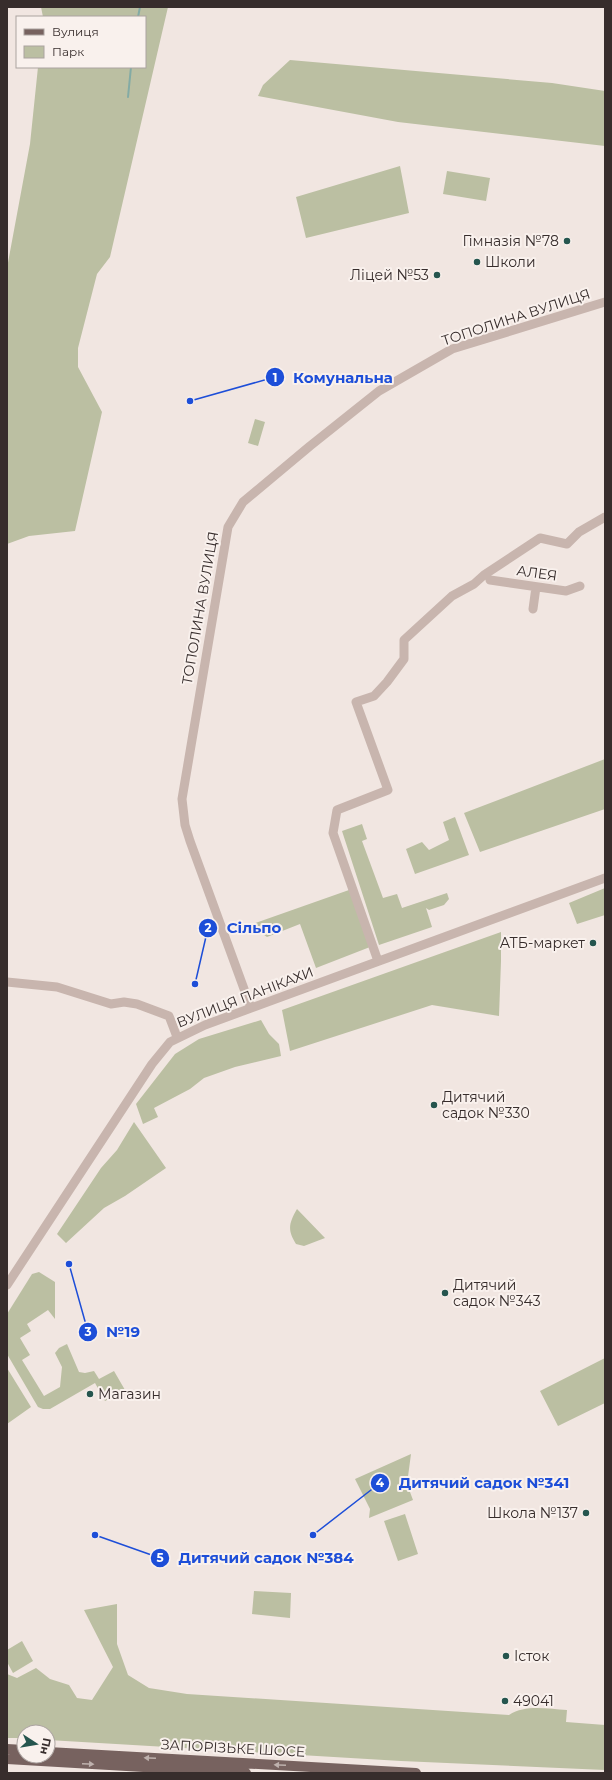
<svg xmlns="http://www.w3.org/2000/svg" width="612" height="1780" font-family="Montserrat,sans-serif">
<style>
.green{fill:#bbbfa2}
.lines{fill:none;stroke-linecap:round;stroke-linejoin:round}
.stream{stroke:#83aba5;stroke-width:2}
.minor{stroke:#c8b5ae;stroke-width:9}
.major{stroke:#77625f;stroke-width:10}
.oneway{fill:#beb1ad}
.poi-dot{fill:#25554e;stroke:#f9f1ed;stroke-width:1.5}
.labels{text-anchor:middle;stroke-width:4;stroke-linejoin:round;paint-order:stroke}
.poi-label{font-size:14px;fill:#372d2c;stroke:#f9f1ed;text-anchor:start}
.street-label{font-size:14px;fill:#372d2c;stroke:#f9f1ed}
.leader{fill:none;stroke:#1d4ed8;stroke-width:1.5}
.callout-dot{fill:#1d4ed8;stroke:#f9f1ed;stroke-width:1.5}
.mark-label{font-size:12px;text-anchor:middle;font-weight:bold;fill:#fff}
.callout-label{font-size:15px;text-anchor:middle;font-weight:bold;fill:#1d4ed8;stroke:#f9f1ed;stroke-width:4;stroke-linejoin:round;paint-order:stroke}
</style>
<rect width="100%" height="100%" fill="#f1e6e1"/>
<path class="green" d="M41 7H168L110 257 97 274 78 348V367L102 412 75 531 29 536 7 544V268L30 144 38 67H145V17H43Z
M290 60 552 83 605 91V146L398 122 258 96 263 85Z
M400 166 409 213 306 238 296 197Z
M447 171 490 178 486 201 443 194Z
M255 419 265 422 258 446 248 443Z
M605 759V809L480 852 464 813Z
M455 817 469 855 415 874 406 849 422 842 429 850 449 840 443 822Z
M362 824 367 839 362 841 383 898 397 894 402 908 447 893 449 899 444 905 429 910 426 908 432 927 379 945 342 831Z
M605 888V915L577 924 569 903Z
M349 890 370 947 316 968 300 924 267 937 250 925Z
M501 932V961L499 1016 432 1005 290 1051 282 1010Z
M261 1020 269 1034 279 1044 281 1056 235 1067 204 1078 190 1089 154 1108 158 1117 143 1124 136 1104 175 1054 199 1039Z
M134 1122 166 1168 125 1196 104 1208 66 1243 57 1234 101 1168 117 1150Z
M297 1209 325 1238 304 1246 296 1244C287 1230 289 1223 297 1209Z
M39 1272 55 1282V1319L48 1310 27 1324 31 1331 20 1338 30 1355 22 1360 44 1396 60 1387 62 1367 55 1353 59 1348 67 1344 79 1372 85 1373 94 1371 99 1379 114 1371 125 1390 105 1401 95 1383 50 1409H43L38 1407 7 1354V1314L32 1274Z
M605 1358V1403L558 1426 540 1391Z
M7 1368 31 1407 7 1424Z
M411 1454 407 1484 413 1500 369 1518 370 1509 355 1479Z
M405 1514 418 1554 398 1561 384 1521Z
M254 1591 291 1593 290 1618 252 1614Z
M117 1604V1644L128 1675 149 1688 187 1694 509 1715C526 1704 547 1709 567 1710L566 1722 605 1725V1770L401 1761 48 1740V1732H24V1738H7V1674L17 1678 36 1668 50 1679 69 1685 77 1698 92 1700 113 1667 84 1610Z
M22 1641 33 1661 13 1673 7 1662V1650Z"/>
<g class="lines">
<path class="stream" d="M138 17 140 7
M128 97 131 67"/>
<path class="minor" d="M490 580 566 591 580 586
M533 609 536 587
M378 961 333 833 337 810 388 790 356 702 374 696 387 682 404 659V640L452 596 474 584 484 575 540 538 567 544 579 532 605 517
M7 982 57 987 111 1004 124 1002 137 1004 169 1016 177 1037
M251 1008 190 841 185 825 182 799 228 527 243 502 310 446 379 391 452 349 605 302
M7 1285 152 1064 170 1042 205 1025 605 878"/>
<path class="major" d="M7 1749 24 1750
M48 1752 416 1773
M7 1759 246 1773"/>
</g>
<defs><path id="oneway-solid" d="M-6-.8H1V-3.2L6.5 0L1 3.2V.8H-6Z"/></defs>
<g class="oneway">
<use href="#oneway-solid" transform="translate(150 1758) rotate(-177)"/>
<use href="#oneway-solid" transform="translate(88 1764) rotate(3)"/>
<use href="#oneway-solid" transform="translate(280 1765) rotate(-177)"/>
</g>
<g class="poi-dot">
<circle cx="567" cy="241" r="4"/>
<circle cx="477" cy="262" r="4"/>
<circle cx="437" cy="275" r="4"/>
<circle cx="593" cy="943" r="4"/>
<circle cx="434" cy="1105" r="4"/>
<circle cx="445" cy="1293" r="4"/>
<circle cx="90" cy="1394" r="4"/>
<circle cx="586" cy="1513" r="4"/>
<circle cx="506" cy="1656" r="4"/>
<circle cx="505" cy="1701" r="4"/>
</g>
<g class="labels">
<g class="poi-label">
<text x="559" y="246" text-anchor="end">Гімназія №78</text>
<text x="485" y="267">Школи</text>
<text x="429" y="280" text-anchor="end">Ліцей №53</text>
<text x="585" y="948" text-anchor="end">АТБ-маркет</text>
<text x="442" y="1102">Дитячий<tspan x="442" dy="16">садок №330</tspan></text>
<text x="453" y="1290">Дитячий<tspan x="453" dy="16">садок №343</tspan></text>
<text x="98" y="1399">Магазин</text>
<text x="578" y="1518" text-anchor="end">Школа №137</text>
<text x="514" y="1661">Істок</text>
<text x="513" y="1706">49041</text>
</g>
<g class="street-label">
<text transform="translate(516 317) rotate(-18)" y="5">ТОПОЛИНА ВУЛИЦЯ</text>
<text transform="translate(537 573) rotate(8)" y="5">АЛЕЯ</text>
<text transform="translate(200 608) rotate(-80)" y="5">ТОПОЛИНА ВУЛИЦЯ</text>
<text transform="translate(245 997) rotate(-21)" y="5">ВУЛИЦЯ ПАНІКАХИ</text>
<text transform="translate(233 1748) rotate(3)" y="5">ЗАПОРІЗЬКЕ ШОСЕ</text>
</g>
</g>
<path class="leader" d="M190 401L275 377M195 984L208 928M69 1264L88 1332M313 1535L380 1483M95 1535L160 1558"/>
<g class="callout-dot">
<circle cx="190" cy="401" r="4"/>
<circle cx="195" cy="984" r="4"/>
<circle cx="69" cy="1264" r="4"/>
<circle cx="313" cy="1535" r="4"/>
<circle cx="95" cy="1535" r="4"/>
<circle cx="275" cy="377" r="10"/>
<circle cx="208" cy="928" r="10"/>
<circle cx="88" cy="1332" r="10"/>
<circle cx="380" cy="1483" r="10"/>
<circle cx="160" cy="1558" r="10"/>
</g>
<g class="mark-label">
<text x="275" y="382">1</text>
<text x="208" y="932">2</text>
<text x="88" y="1336">3</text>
<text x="380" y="1487">4</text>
<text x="160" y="1562">5</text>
</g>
<g class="callout-label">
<text x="343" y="383">Комунальна</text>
<text x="254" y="933">Сільпо</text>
<text x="123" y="1337">№19</text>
<text x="484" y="1488">Дитячий садок №341</text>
<text x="266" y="1563">Дитячий садок №384</text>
</g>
<rect width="612" height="1780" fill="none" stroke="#372d2c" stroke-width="16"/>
<rect x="16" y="16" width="130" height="52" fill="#f9f1ed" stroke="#aba3a0"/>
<rect x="24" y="29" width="20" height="6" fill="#77625f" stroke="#aba3a0"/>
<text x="52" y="36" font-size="12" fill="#372d2c">Вулиця</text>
<rect x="24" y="46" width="20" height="12" fill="#bbbfa2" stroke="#aba3a0"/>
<text x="52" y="56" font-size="12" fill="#372d2c">Парк</text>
<g transform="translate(36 1744) rotate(102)"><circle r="19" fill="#f9f1ed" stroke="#aba3a0"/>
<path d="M0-3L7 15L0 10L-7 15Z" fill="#25554e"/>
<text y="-6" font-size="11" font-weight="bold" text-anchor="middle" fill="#372d2c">Пн</text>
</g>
</svg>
